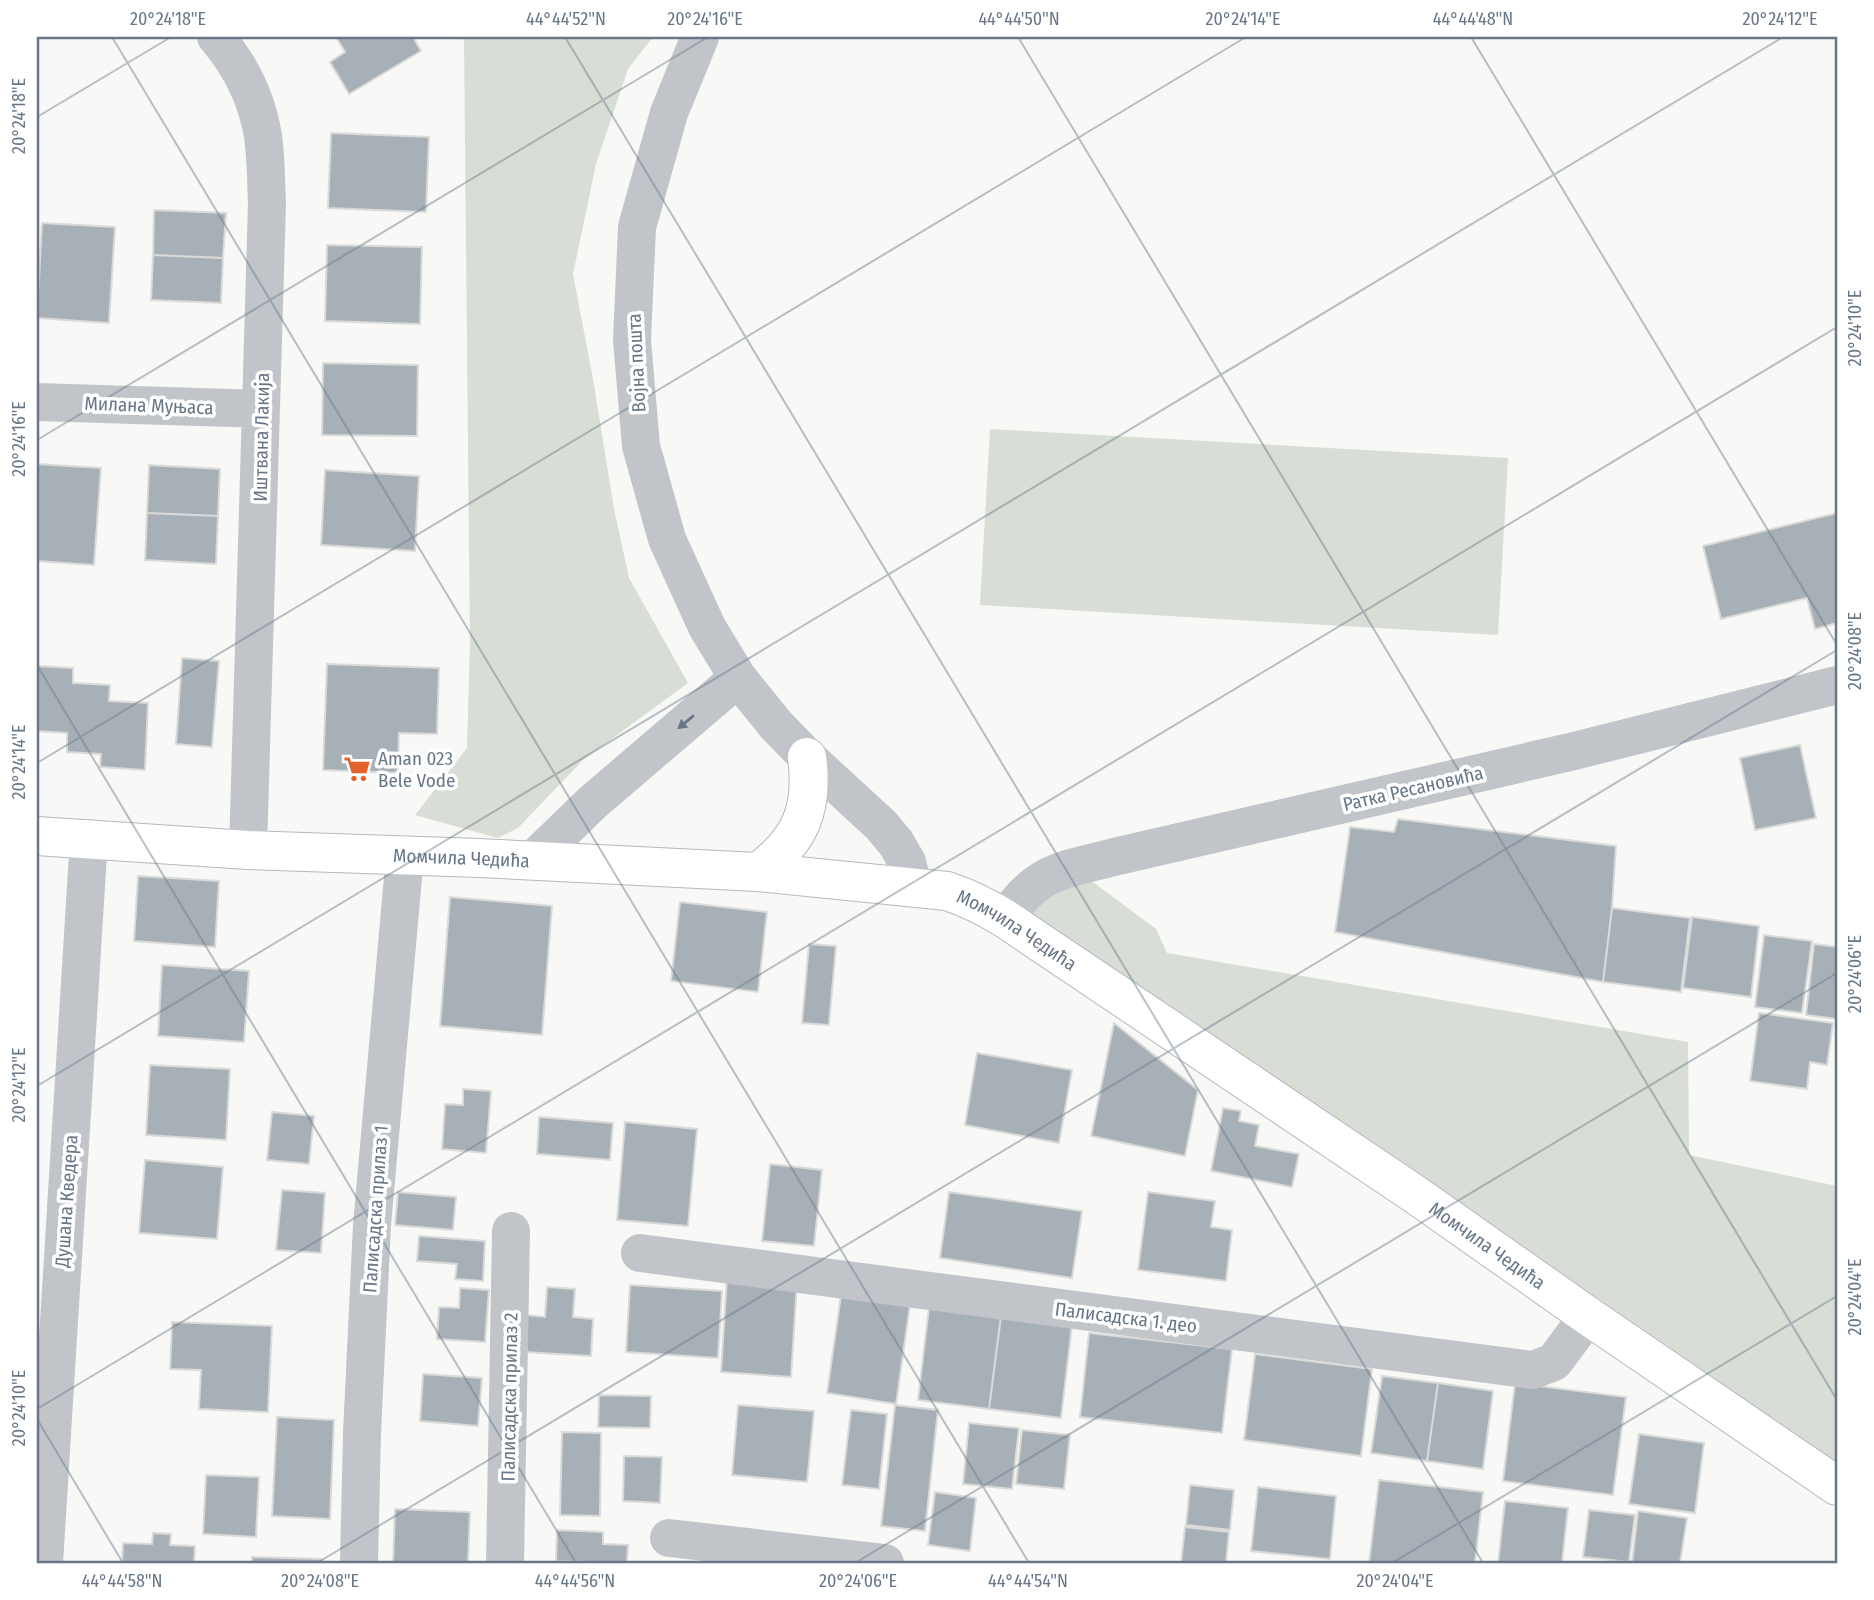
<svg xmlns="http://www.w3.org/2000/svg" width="1874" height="1600" font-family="'Fira Sans Condensed',sans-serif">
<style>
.green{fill:#d8ddd5}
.building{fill:#a8b0b7;stroke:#dadad8;stroke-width:2}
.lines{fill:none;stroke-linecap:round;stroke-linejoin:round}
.secondary-casing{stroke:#b4b9be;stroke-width:40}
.street{stroke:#c1c5ca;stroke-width:38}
.secondary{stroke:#fff;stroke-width:38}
.oneway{fill:#677787}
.ticks{fill:none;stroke:#677787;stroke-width:2;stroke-opacity:0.45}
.labels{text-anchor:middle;stroke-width:7;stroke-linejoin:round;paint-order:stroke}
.street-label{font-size:19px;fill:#677787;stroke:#fff}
.poi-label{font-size:19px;fill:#677787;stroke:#fff;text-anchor:start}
.neatline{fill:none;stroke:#677787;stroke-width:2.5}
.ticks-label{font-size:18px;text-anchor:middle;fill:#677787}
</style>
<rect width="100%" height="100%" fill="#f8f8f6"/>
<path class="green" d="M461 37H653L628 69 596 164 573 274 593 379 614 509 629 578 688 683 583 760 518 828 498 838 415 815 467 748 470 644 464 41Z
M990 429 1508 458 1498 635 980 605Z
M1074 868 1156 929 1167 953 1688 1042 1689 1155 1837 1186V1486L1004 918Z"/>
<path class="building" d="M336 37H413L421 51 349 94 330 62 345 52Z
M331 133 429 137 426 212 328 208Z
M154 210 226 213 223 258 153 255Z
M42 223 115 227 109 323 37 318Z
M327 245 422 247 420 324 325 321Z
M153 255 223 258 221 303 151 300Z
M323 363 418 365 417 436 322 435Z
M37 464 101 468 94 565 37 561Z
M149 465 220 469 218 516 147 513Z
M325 470 419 476 415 551 321 545Z
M147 513 218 516 216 564 145 560Z
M1837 513V623L1815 629 1807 598 1721 619 1703 546Z
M182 658 219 661 212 747 176 744Z
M327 664 439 668 437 734 399 733 398 773 323 770Z
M37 666 73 668V683L110 685 109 701 148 703 145 770 100 767 101 754 67 752V733L37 731Z
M1800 745 1816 818 1755 830 1740 758Z
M1398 819 1616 846 1612 908 1603 982 1335 932 1350 827 1394 832Z
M138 876 219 881 215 947 134 941Z
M450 897 552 906 542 1035 440 1026Z
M680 902 767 912 758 992 671 981Z
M1612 908 1690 918 1681 992 1603 982Z
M1692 917 1759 926 1751 997 1683 988Z
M1764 935 1812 941 1802 1013 1755 1007Z
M809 944 836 946 829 1025 802 1023Z
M1814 944 1837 947V1019L1806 1015Z
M162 965 249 971 244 1042 158 1036Z
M1759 1013 1833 1023 1827 1065 1810 1062 1807 1089 1750 1081Z
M1114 1023 1198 1090 1185 1156 1091 1136Z
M977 1053 1072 1070 1059 1143 965 1125Z
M150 1065 230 1069 226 1140 146 1135Z
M463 1089 491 1091 486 1153 442 1149 445 1104 463 1105Z
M1223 1108 1241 1111 1239 1121 1259 1125 1255 1146 1299 1154 1292 1187 1211 1171Z
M272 1112 314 1116 309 1164 267 1160Z
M539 1117 613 1123 610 1160 537 1154Z
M625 1122 697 1129 688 1226 617 1220Z
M145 1160 223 1167 217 1239 139 1233Z
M770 1164 822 1170 814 1246 762 1241Z
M282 1190 325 1193 321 1253 276 1250Z
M398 1192 456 1197 453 1230 395 1225Z
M949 1192 1082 1211 1072 1278 940 1258Z
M1148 1192 1215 1201 1211 1227 1232 1230 1226 1281 1138 1270Z
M419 1236 485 1241 483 1281 455 1279 457 1264 417 1261Z
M727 1277 797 1282 791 1377 721 1372Z
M630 1285 722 1291 718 1358 626 1352Z
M547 1287 575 1289 573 1317 593 1319 591 1356 525 1352 527 1315 545 1317Z
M460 1288 489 1290 485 1342 437 1339 439 1307 459 1308Z
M841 1295 910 1305 896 1404 827 1393Z
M929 1307 1001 1316 989 1409 918 1400Z
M1001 1316 1072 1325 1061 1418 989 1409Z
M172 1322 272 1326 268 1412 199 1409 201 1370 170 1369Z
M1089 1333 1232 1349 1222 1433 1080 1417Z
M1255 1354 1372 1369 1361 1456 1244 1440Z
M423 1374 482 1378 478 1426 420 1421Z
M1382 1376 1438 1383 1427 1461 1371 1453Z
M1438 1383 1493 1391 1483 1469 1427 1461Z
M1515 1383 1626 1397 1613 1495 1503 1481Z
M599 1395 651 1396 650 1428 598 1427Z
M738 1405 814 1411 807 1482 732 1475Z
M895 1405 938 1410 925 1531 881 1526Z
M851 1410 887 1414 879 1489 842 1485Z
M277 1417 334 1420 330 1519 272 1516Z
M969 1423 1019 1428 1012 1489 963 1484Z
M1022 1430 1070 1435 1064 1489 1016 1484Z
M562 1432 601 1433 600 1516 560 1515Z
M1639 1434 1704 1443 1695 1513 1629 1504Z
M624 1456 662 1457 660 1503 623 1501Z
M206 1475 259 1477 256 1537 203 1534Z
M1379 1480 1483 1492 1475 1563H1369Z
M1190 1485 1234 1490 1230 1530 1186 1525Z
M1258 1487 1336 1496 1330 1559 1251 1551Z
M935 1492 976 1498 970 1551 928 1545Z
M1505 1501 1568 1508 1562 1563H1498Z
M395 1509 470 1512 468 1563H393Z
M1589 1510 1635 1515 1629 1562 1583 1557Z
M1638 1511 1687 1518 1680 1563H1632Z
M1185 1527 1229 1532 1226 1563H1181Z
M557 1530 603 1532V1544L628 1545 627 1563 556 1561Z
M153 1533 171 1534 170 1545 195 1546 194 1563H122L123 1543 152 1544Z
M252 1557 322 1559V1563H252Z"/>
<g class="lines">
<g class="secondary-casing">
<g id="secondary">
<path id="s1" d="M37 836 248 850 479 858 758 872 947 891C968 898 986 907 1004 918L1416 1195 1588 1316 1837 1486"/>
<path d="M758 872C800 841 814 810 807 757"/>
</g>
</g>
<path class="street" d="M216 37C240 65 257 99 263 136 266 158 266 181 267 203L248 850
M700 37 669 113 637 227 632 340 641 446 667 539 707 627 738 678 776 725 807 757 881 825 896 843 907 862 913 887
M37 402 261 409
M532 861 593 802 738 678
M1004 918C1016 904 1028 888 1044 879 1062 868 1092 863 1114 857L1570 752 1837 685
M640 1253 1533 1370 1554 1362 1588 1316
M669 1538 885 1563
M44 1563 89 838
M359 1563 362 1433 372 1225 405 855
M505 1563 511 1231"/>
<use href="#secondary" class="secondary"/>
</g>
<defs><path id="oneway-solid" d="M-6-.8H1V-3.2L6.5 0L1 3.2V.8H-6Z" transform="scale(1.75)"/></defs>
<use class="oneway" href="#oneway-solid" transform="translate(686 722) rotate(140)"/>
<path class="ticks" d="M112 37 1029 1563M565 37 1483 1563M1018 37 1837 1400M1471 37 1837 645M37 117 171 37M37 440 708 37M37 665 576 1563M37 763 1246 37M37 1086 1783 37M37 1409 1837 327M37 1419 123 1563M317 1563 1837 650M855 1563 1837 973M1392 1563 1837 1296"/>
<defs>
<g id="supermarket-bare" transform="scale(2.1)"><path d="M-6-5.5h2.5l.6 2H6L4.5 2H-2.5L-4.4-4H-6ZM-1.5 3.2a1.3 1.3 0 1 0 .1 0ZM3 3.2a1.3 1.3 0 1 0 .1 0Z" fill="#e4622a" stroke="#fff" stroke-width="2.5" paint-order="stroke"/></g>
</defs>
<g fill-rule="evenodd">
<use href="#supermarket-bare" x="357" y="769"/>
</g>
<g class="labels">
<g class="street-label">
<text transform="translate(636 363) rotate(-93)" y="7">Војна пошта</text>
<text transform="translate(149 405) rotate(2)" y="7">Милана Муњаса</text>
<text transform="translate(261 437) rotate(-89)" y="7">Иштвана Лакија</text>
<text transform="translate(1413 788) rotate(-13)" y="7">Ратка Ресановића</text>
<text dy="7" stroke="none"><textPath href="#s1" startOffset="425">Момчила Чедића</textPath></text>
<text dy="7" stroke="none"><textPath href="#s1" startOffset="992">Момчила Чедића</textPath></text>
<text transform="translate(66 1201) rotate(-86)" y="7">Душана Кведера</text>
<text transform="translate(375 1209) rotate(-86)" y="7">Палисадска прилаз 1</text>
<text dy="7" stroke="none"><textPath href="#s1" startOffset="1559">Момчила Чедића</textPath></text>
<text transform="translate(1126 1317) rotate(7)" y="7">Палисадска 1. део</text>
<text transform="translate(509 1397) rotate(-89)" y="7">Палисадска прилаз 2</text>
</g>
<g class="poi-label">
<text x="378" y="765">Aman 023<tspan x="378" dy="22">Bele Vode</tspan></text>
</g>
</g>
<rect width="1874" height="1600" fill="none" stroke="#ffffff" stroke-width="77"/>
<rect x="38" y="38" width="1798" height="1524" class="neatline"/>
<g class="ticks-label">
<text x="168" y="25">20°24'18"E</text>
<text x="566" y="25">44°44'52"N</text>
<text x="705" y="25">20°24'16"E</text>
<text x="1019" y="25">44°44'50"N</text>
<text x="1243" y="25">20°24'14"E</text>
<text x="1473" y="25">44°44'48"N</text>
<text x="1780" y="25">20°24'12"E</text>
<text transform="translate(19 116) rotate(-90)" y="6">20°24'18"E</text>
<text transform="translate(1855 328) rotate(-90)" y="6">20°24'10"E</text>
<text transform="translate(19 439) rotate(-90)" y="6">20°24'16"E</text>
<text transform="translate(1855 651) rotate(-90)" y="6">20°24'08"E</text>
<text transform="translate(19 762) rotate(-90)" y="6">20°24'14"E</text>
<text transform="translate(1855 974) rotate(-90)" y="6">20°24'06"E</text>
<text transform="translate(19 1085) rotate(-90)" y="6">20°24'12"E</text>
<text transform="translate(1855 1297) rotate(-90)" y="6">20°24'04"E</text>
<text transform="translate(19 1408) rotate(-90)" y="6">20°24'10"E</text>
<text x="122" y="1587">44°44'58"N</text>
<text x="320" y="1587">20°24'08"E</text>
<text x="575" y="1587">44°44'56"N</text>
<text x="858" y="1587">20°24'06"E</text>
<text x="1028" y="1587">44°44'54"N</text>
<text x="1395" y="1587">20°24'04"E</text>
</g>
</svg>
